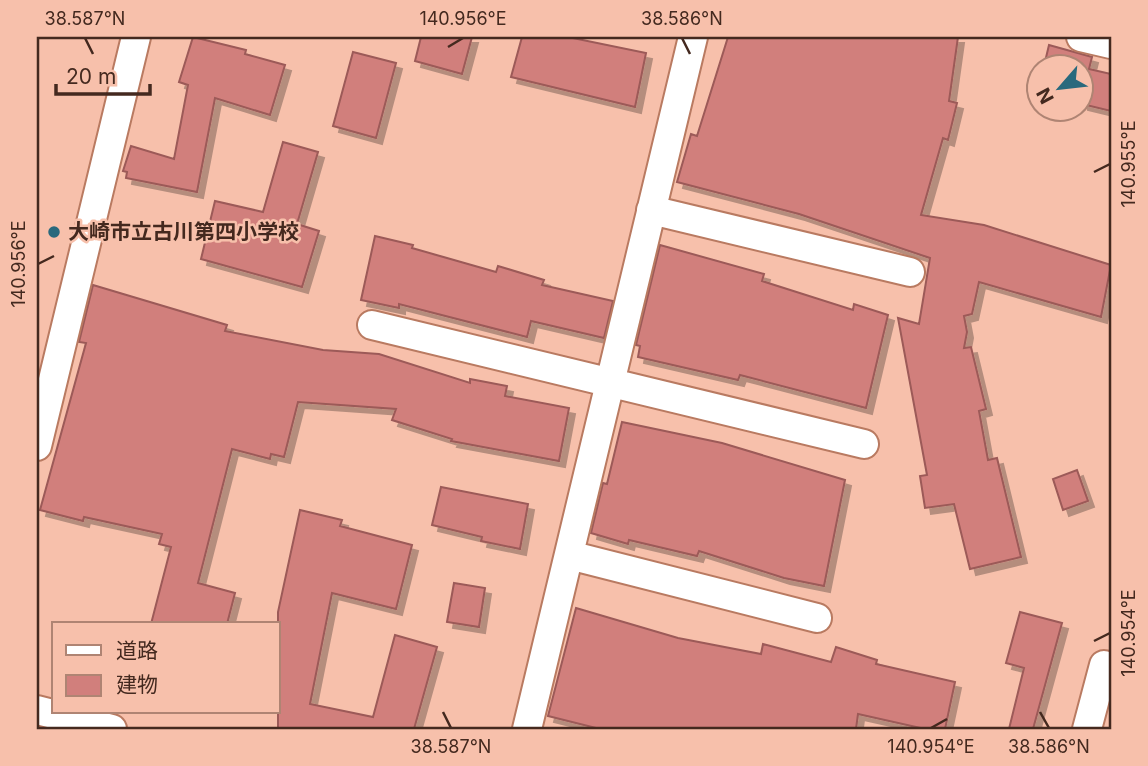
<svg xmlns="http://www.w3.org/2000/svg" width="1148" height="766" font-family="Inter,'Noto Sans JP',sans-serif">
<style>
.building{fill:#d17f7c;stroke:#9c5a58;stroke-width:2;filter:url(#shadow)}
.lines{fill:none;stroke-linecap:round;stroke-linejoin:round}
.minor-casing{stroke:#b97a61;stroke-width:32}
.minor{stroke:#fff;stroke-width:28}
.ticks{fill:none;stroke:#44291f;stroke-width:2.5}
.poi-dot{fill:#29697d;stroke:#f7c0ab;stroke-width:2.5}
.labels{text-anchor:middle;stroke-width:5;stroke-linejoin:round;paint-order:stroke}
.poi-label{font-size:21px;font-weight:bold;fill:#44291f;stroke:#f7c0ab;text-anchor:start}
.neatline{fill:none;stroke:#44291f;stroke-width:2.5}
.ticks-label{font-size:18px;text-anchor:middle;fill:#44291f}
</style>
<defs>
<filter id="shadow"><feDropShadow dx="6" dy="6" stdDeviation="0" flood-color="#0004"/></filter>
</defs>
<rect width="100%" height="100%" fill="#f7c0ab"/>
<path class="building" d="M193 37 246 50 245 54 285 65 270 115 215 98 197 192 126 178 127 172 123 171 131 146 174 159 188 85 179 82Z
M421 37H472L462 74 415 61Z
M522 37H568L646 53 635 107 511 77Z
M728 37H958L949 101 957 103 948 140 943 138 921 215 984 225 1111 265 1101 317 979 282 972 314 964 316 967 332 964 348 971 347 986 409 979 411 988 460 997 458 1021 557 970 569 954 504 925 508 920 476 927 475 898 318 919 324 930 258 799 214 677 182 691 134 697 136Z
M1049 45 1092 57 1089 69 1111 74V111L1082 104V66H1044Z
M353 52 396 63 376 138 333 126Z
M283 142 318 152 297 224 319 231 302 287 201 259 215 201 263 212Z
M375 236 413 245 412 248 496 272 498 266 544 280 542 285 613 301 604 338 531 321 527 337 399 304V308L361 300Z
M660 245 764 274 762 281 853 310 854 304 888 315 866 408 740 375 738 380 638 357 640 346 636 345Z
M93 285 227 325 225 331 323 350 379 354 470 383V379L507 386 505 396 569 408 559 461 451 441 452 439 392 420 396 409 298 402 284 457 271 454 270 459 232 449 198 583 235 593 227 624H151L171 547 159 544 162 534 84 517 83 521 40 510 86 343 79 342Z
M622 422 722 443 845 480 824 586 784 578 699 551 697 556 629 540 628 544 591 533 603 483 607 484Z
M1077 470 1088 501 1063 510 1053 479Z
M441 487 528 504 520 549 481 541 482 537 432 525Z
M300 510 342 520 340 526 412 545 396 609 332 593 310 704 373 717 395 635 437 647 414 729H278V612Z
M454 583 485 588 479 627 447 622Z
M576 608 678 638 761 654 763 644 831 662 836 647 877 660 876 664 955 682 945 729H925L858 714 856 729H600L548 716Z
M1020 612 1062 623 1033 729H1009L1024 668 1006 663Z"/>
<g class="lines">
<g class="minor-casing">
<path id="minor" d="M1081 37 1111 44
M651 210 910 272
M372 325 864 444
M37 446 136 37
M569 555 817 618
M37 710 112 729
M527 729 693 37
M1087 729 1104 665"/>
</g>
<use href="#minor" class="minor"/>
</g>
<path class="ticks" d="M85 38 93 54M682 38 690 54M448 47 463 38M1094 172 1110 164M38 264 54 256M1094 641 1110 633M443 712 451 728M1040 712 1049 728M931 728 947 719"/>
<circle class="poi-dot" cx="54" cy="232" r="7"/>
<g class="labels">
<g class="poi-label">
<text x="68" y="239">大崎市立古川第四小学校</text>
</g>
</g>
<rect width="1148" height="766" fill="none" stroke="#f7c0ab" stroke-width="77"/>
<rect x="52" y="622" width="228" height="91" fill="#f7c0ab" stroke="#af8473" stroke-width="2"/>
<rect x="66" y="645" width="35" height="10" fill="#ffffff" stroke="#af8473" stroke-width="2"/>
<text x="116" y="658" font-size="21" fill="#44291f">道路</text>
<rect x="66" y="675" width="35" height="21" fill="#d17f7c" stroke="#af8473" stroke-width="2"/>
<text x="116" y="692" font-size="21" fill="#44291f">建物</text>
<g transform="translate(1060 88) rotate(242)"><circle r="33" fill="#f7c0ab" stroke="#af8473" stroke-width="2"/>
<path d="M0-5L12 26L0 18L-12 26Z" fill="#29697d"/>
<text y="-10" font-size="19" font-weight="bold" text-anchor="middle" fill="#44291f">N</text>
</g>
<path d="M56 84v10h94v-10" fill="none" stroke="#44291f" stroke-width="3.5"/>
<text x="66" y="84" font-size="21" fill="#44291f" stroke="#f7c0ab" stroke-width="5" paint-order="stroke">20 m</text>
<rect x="38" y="38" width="1072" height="690" class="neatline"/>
<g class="ticks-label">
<text x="85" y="25">38.587°N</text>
<text x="463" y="25">140.956°E</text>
<text x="682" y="25">38.586°N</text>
<text transform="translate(1129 164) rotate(-90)" y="6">140.955°E</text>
<text transform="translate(19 264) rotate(-90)" y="6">140.956°E</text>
<text transform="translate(1129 633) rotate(-90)" y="6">140.954°E</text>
<text x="451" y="753">38.587°N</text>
<text x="931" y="753">140.954°E</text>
<text x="1049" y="753">38.586°N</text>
</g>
</svg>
